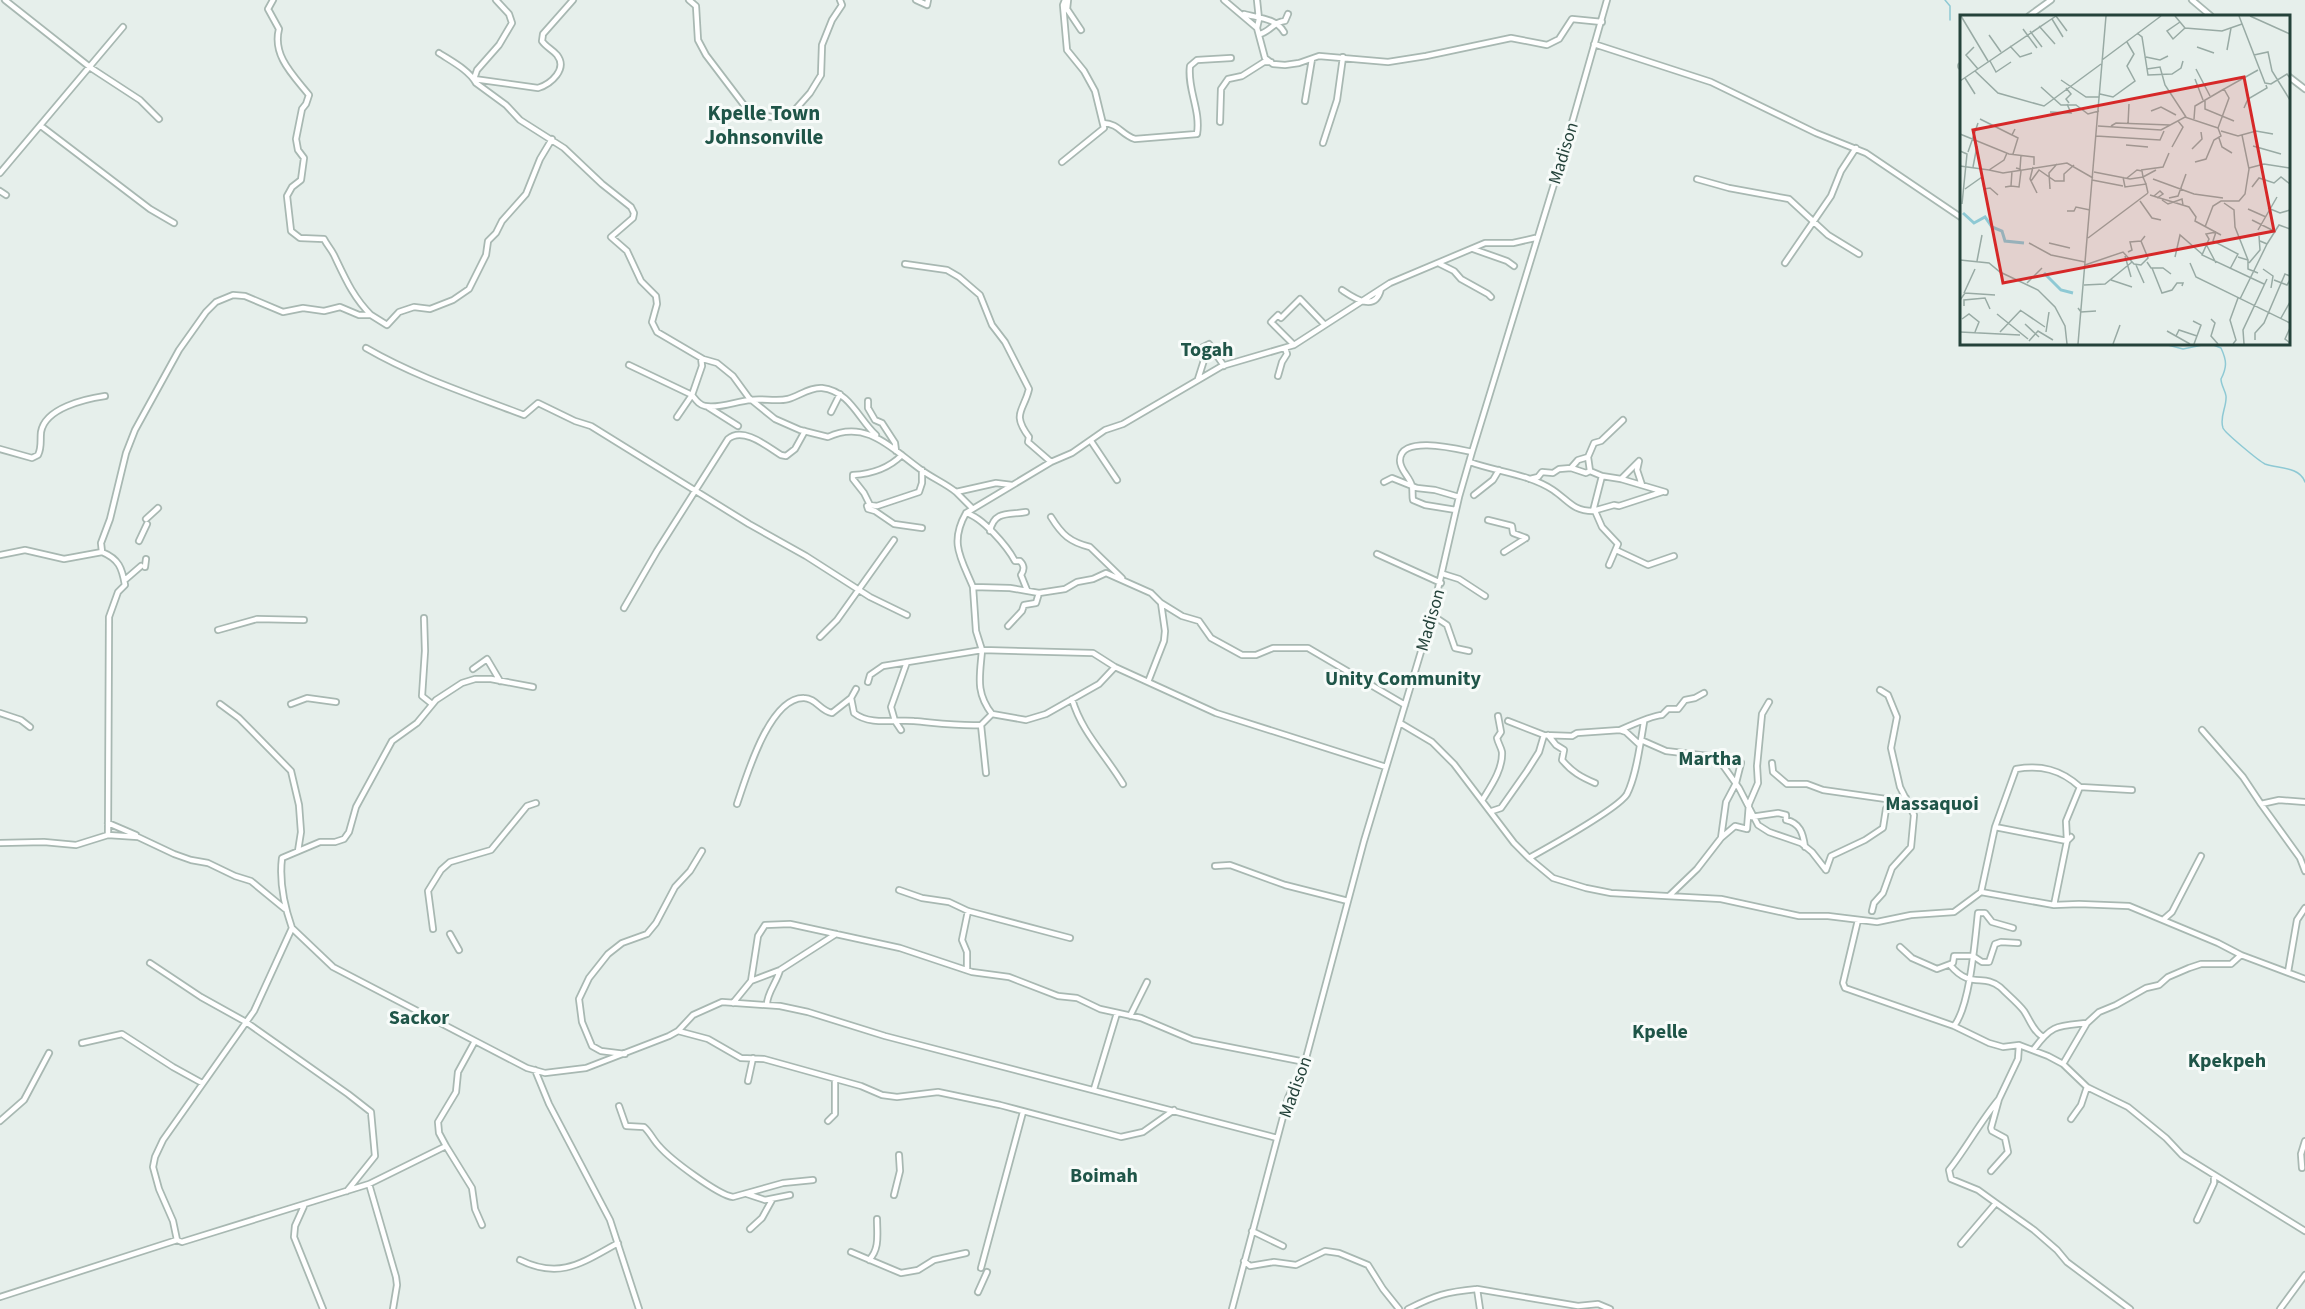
<svg xmlns="http://www.w3.org/2000/svg" width="2305" height="1309" font-family="'Source Sans 3',sans-serif">
<style>
.lines{fill:none;stroke-linecap:round;stroke-linejoin:round}
.stream{stroke:#8ec9d4;stroke-width:1.5}
.minor-casing{stroke:#a8b8b2;stroke-width:8}
.minor{stroke:#fff;stroke-width:4.5}
.labels{text-anchor:middle;stroke-width:6;stroke-linejoin:round;paint-order:stroke}
.street-label{font-size:18px;fill:#24423a;stroke:#f7fbf9}
.neighbourhood-label{font-size:20px;font-weight:bold;fill:#1f5548;stroke:#f7fbf9}
.quarter-label{font-size:21px;font-weight:bold;fill:#1f5548;stroke:#f7fbf9}
.inset-river{fill:none;stroke:#8ec9d4;stroke-width:3}
.inset-road{fill:none;stroke:#98aaa4;stroke-width:1.5}
.view{fill:#d62828;fill-opacity:0.15;stroke:#d62828;stroke-width:3}
.inset-edge{fill:none;stroke:#24423a;stroke-width:3}
</style>
<rect width="100%" height="100%" fill="#e6efeb"/>
<g class="lines">
<path class="stream" d="M1945 0 1950 6V20
M2164 344 2183 349 2207 344
M2211 344 2221 348C2227 361 2227 367 2221 379 2221 385 2225 390 2226 396 2227 407 2219 417 2223 428 2225 433 2259 461 2265 464 2278 469 2299 466 2305 482"/>
<g class="minor-casing">
<path id="minor" d="M5 0 91 68 140 100 159 119
M273 0 268 9 279 29C272 56 294 76 309 95L306 104 302 109 296 139 298 150 304 158 301 180 292 187 287 196 291 231 300 238 324 239C327 245 331 249 334 255 345 278 353 297 371 315
M689 0 696 6 698 40 706 55 750 113 777 118 794 111 810 93 821 75 822 45 832 20 842 5 840 0
M916 0 927 5 928 0
M1068 0 1067 9 1081 30
M1224 0 1257 28 1265 58 1273 64 1285 65 1299 63 1319 56 1388 62 1426 56 1511 38 1547 45 1559 39 1572 19 1602 22
M2192 0 2211 16
M1244 14C1258 18 1276 18 1284 32
M2029 16 2051 0
M1257 28 1259 19 1257 0
M1260 34C1270 32 1274 21 1285 21L1288 14
M1594 44 1711 82 1816 133 1866 153 1962 218
M439 53C451 61 469 70 476 83L506 105 520 120 564 148 602 184 631 207 634 213 633 218 611 237 627 251 641 281 656 296 657 304 652 322 657 332 703 359 717 363 733 376 749 398 775 419 800 430 828 437C866 419 891 448 920 469 932 478 945 483 956 492
M1961 66H1962
M2288 76 2305 89
M474 79 538 88C551 84 568 69 557 55 552 49 546 47 542 41L543 34 573 0
M474 79 477 70 499 45 512 23 509 14 496 0
M1305 101 1312 59
M1220 122 1221 89 1228 79 1242 76 1264 62H1271
M1103 123C1120 124 1120 134 1135 139L1197 134C1201 110 1187 89 1190 66L1197 60 1231 58
M41 126 150 209 174 223
M1323 143 1337 100 1343 57
M1062 162 1104 128 1095 91 1084 71 1067 50 1063 5 1065 0
M0 173 123 27
M1697 179 1729 188 1789 199 1828 235 1859 254
M0 191 6 195
M1473 249 1507 261 1514 266
M1785 263 1831 196 1841 171 1856 148
M905 264 947 270 959 277 980 295 992 325 1005 342 1029 389C1024 411 1011 413 1029 437L1028 442 1051 462
M1440 264 1454 271 1461 279 1488 294 1491 297
M1342 290C1354 298 1375 313 1381 289
M1294 345 1271 322 1278 315 1281 318 1300 299 1324 324
M366 348C416 377 472 395 524 415L538 403 575 421 591 426 749 524 806 556 870 597 907 615
M701 358 702 366 692 395C696 400 699 405 705 406 719 409 737 401 751 400 762 398 776 402 788 399 799 396 810 387 822 388 850 391 859 420 876 435
M629 365 692 395 677 417
M1278 376 1282 362 1287 354 1285 348
M1198 379 1205 357 1199 349 1209 344 1224 366
M868 401V408L875 420 882 423 895 443 896 451
M708 407 738 426
M831 412 840 394
M1091 441 1117 480
M0 449 32 458 38 455C42 447 40 441 41 432 45 408 85 399 105 396
M902 455C889 468 871 474 853 475V479L864 493 870 505 877 506 919 492 922 483V470
M1470 462C1497 472 1529 474 1553 490 1569 501 1573 511 1593 511L1602 476 1621 479 1665 492
M1571 468 1586 473 1590 471
M1602 476 1590 471 1588 457 1594 443 1601 441 1623 420
M1530 479 1538 477 1542 472 1553 473 1559 469 1571 468 1578 460 1588 457
M1621 479 1639 461 1637 470 1642 485
M1384 482 1392 478 1417 488 1435 490 1459 497
M1474 495 1493 480 1499 470
M870 505 867 506 868 509 875 511 894 524 922 528
M972 508 956 492 996 483 1012 485
M1456 510 1425 505 1413 500C1412 496 1413 490 1412 486 1410 477 1400 470 1400 461 1399 434 1458 449 1472 452
M1593 511 1614 505 1619 506 1662 492
M1595 511 1602 527 1618 544 1609 565
M966 513C982 517 1007 546 1015 561H1020C1024 565 1025 569 1021 575L1027 590
M1051 517C1062 535 1070 542 1090 547L1122 578
M146 519 158 508
M1488 520 1512 526 1513 533 1526 538
M990 531C994 510 1010 515 1026 512
M139 541 147 524
M1616 550 1648 565 1674 556
M1504 552 1526 538
M1377 554 1441 583
M0 555 25 550 64 559 102 552
M145 567 146 559
M1443 574 1459 579 1485 596
M126 579 141 566
M973 587 976 631 982 650 1093 653 1115 667 1216 713 1386 767
M1161 603 1182 616 1199 621 1211 638 1242 655H1256L1273 648H1308L1405 705
M624 608 657 551 728 439C743 426 768 447 781 455L786 456 795 449 805 431
M1432 615 1447 625 1455 648 1469 651
M424 618 425 651 422 696 432 704
M1008 626 1022 611 1024 605 1036 603 1039 593
M218 630 257 619 304 620
M820 637 837 620 894 540
M473 669 487 659 500 681
M868 682 870 675 883 666 982 650C980 676 975 692 992 714L1026 720 1046 714 1099 684 1115 667
M1148 682 1164 641 1165 631 1161 603 1151 593 1106 573 1093 579 1077 582 1065 589 1039 593 1010 588 973 587C961 558 949 543 966 513L1051 462 1072 453 1105 430 1123 424 1222 366 1294 345 1390 283 1485 243H1513L1535 238
M851 698 854 713C870 726 896 719 914 721 937 723 958 726 981 725L992 714
M1072 699C1082 733 1105 754 1123 784
M220 704 239 718 291 771 299 805 301 832 298 851
M291 704 307 698 336 702
M0 713 21 720 30 727
M1400 723 1432 742 1454 764 1514 843 1529 858 1553 878 1586 888 1611 893 1721 899 1799 916H1828L1877 922 1911 915 1954 912 1981 892 2054 905 2079 904 2129 906 2218 943 2241 955
M981 725 986 773
M901 730 895 721 891 707 907 662
M1620 730C1629 726 1654 715 1662 715L1668 709H1678L1685 700 1695 698 1704 693
M2202 730 2243 777 2261 804 2279 800 2305 802
M1544 735 1572 736 1577 733 1620 730 1626 732 1640 745
M1548 735 1556 745 1564 750 1562 760C1572 772 1581 777 1595 783
M1641 740 1644 722
M1772 763 1773 772 1787 784H1807L1823 790 1893 800
M1483 799C1491 786 1503 769 1502 752 1501 747 1498 743 1497 738L1501 732 1498 716
M737 804C746 778 769 697 804 698 816 698 820 711 832 713L851 698 856 689
M2261 804 2300 858 2305 871
M1492 811 1501 808 1527 771 1539 752 1544 735 1508 721
M1751 817 1778 813 1786 815V820C1800 823 1803 833 1805 847
M108 823 136 835
M1995 827 2067 841 2071 837
M108 835 109 617 118 592 125 585C122 568 119 559 102 552L101 543 110 519 126 453 135 430 179 350 206 312 216 302 233 295 245 296 283 312 303 308 324 311 340 307 359 315H371L387 325 399 312 414 307 430 309 453 300 469 289 486 255 488 241 496 233 502 221 526 194 540 159 552 139
M1721 838 1726 802 1736 783 1741 763
M0 843 44 842 76 845 108 835 138 837 174 854 191 860 208 863 235 876 251 881 285 909
M1529 858C1547 848 1619 808 1627 794 1635 778 1638 757 1641 740L1666 751 1717 757 1739 788 1758 825 1769 832 1801 843 1812 852 1826 870
M1215 866 1230 865 1285 885 1348 901
M1826 870 1831 856 1865 840 1883 828 1886 809 1893 800 1906 798
M899 890 922 898 949 902 968 911 1070 938
M1981 892 1995 827 2016 769C2041 765 2060 769 2080 787
M1669 896 1697 869 1721 838 1735 826 1747 829 1749 804 1758 783 1757 766 1762 714 1769 702
M2054 905 2067 841 2066 821 2080 787 2132 790
M1872 911 1874 903 1883 893 1892 868 1911 847 1914 815 1900 787 1891 748 1897 717 1888 695 1880 690
M2164 919 2172 912 2201 856
M1858 920 1843 983 1845 988 1954 1026 1989 1043 2003 1047 2019 1045 2048 1056 2063 1064 2087 1087 2128 1107 2166 1138 2182 1155 2305 1231
M292 928 333 967 527 1068 545 1073 586 1068 669 1036 678 1031 693 1015 722 1002 780 1006 808 1012 885 1036 1277 1138
M433 929 428 891 441 870 450 862 491 850 527 806 536 803
M450 934 459 950
M1900 947 1912 958 1937 969 1953 963 1954 956H1973L1982 962H1989L1995 944 2001 942 2018 943
M150 963 201 997 246 1022 348 1094 371 1112 375 1156 347 1191
M1950 965C1971 990 1983 973 2000 987 2006 993 2019 1004 2024 1011 2030 1020 2033 1031 2043 1037
M967 970V952L962 940 968 911
M2288 972 2297 920 2305 908
M751 981 780 970 836 934
M733 1003 751 981 758 936 765 925 790 924 900 948 972 972 1009 977 1058 996 1077 998 1100 1009 1141 1018 1193 1040 1305 1062
M767 1004C767 993 777 982 780 970
M1130 1016 1147 982
M1954 1026C1970 1006 1975 940 1978 913H1985L1992 922 2013 928
M678 1031 708 1039 741 1058 764 1059 861 1086 882 1095 897 1097 938 1092 1000 1105 1121 1137 1143 1132 1174 1110
M82 1043 122 1034 173 1067 202 1083
M2034 1049C2052 1024 2058 1026 2087 1023
M625 1054 601 1051 592 1046 582 1022 579 999 589 978 608 954 622 943 647 934 656 923 675 887 690 871 702 851
M2063 1064 2087 1023 2099 1012 2116 1005 2146 988 2159 985 2168 977 2189 968 2201 964H2231L2241 955 2305 979
M535 1070 549 1104 610 1220 639 1309
M748 1081 753 1058
M1094 1089 1117 1013
M619 1106 626 1126 644 1127C650 1132 653 1140 659 1146 670 1159 718 1195 733 1197L783 1183 813 1180
M2071 1119 2081 1105 2087 1087
M0 1121 24 1100 49 1053
M828 1121 835 1114V1079
M446 1146 472 1188 475 1209 482 1225
M2302 1168 2301 1154 2305 1141
M1991 1171 2008 1152 2005 1138 1992 1131 1991 1128 1999 1099 2018 1059 2019 1045
M369 1184 396 1277 397 1285 393 1309
M747 1194 765 1200 790 1195
M894 1195 900 1171 899 1155
M1996 1203 2034 1230 2057 1250 2067 1262 2130 1309
M304 1206 295 1226 294 1237 323 1309
M2197 1220 2214 1183V1175
M750 1229 762 1218 772 1200
M1252 1231 1283 1246
M177 1240 182 1242 369 1184 446 1146 439 1133 438 1122 456 1092 458 1072 475 1041
M1961 1244 1996 1203 1978 1190 1951 1179 1949 1170C1967 1147 1980 1122 1999 1099
M851 1252 901 1273 918 1270 934 1260 966 1253
M520 1260C561 1280 583 1262 618 1243
M869 1260C880 1249 877 1234 877 1219
M1244 1261 1250 1266 1274 1262 1296 1265 1325 1251 1339 1253 1368 1265 1383 1289 1399 1309
M981 1268 1023 1112
M978 1292 987 1272
M0 1297 177 1240 173 1221 159 1189 153 1167 155 1157 163 1140 254 1011 292 928C284 905 279 882 282 858L320 842H335L344 839 349 832 356 807 392 741 417 723 436 700 462 683 475 679H491L533 687
M1232 1309 1288 1098 1305 1062 1364 841 1432 615 1459 497 1472 452 1562 158 1607 0
M1408 1309C1436 1295 1446 1292 1477 1289
M1480 1309 1477 1289 1578 1306 1598 1304 1610 1309
M2280 1309 2305 1275"/>
</g>
<use href="#minor" class="minor"/>
</g>
<g class="labels">
<g class="street-label">
<text transform="translate(1563 153) rotate(-73)" y="6">Madison</text>
<text transform="translate(1430 620) rotate(-74)" y="6">Madison</text>
<text transform="translate(1295 1087) rotate(-70)" y="6">Madison</text>
</g>
<g class="neighbourhood-label">
<text x="1207" y="356">Togah</text>
<text x="1403" y="685">Unity Community</text>
<text x="1710" y="765">Martha</text>
<text x="1932" y="810">Massaquoi</text>
<text x="419" y="1024">Sackor</text>
<text x="1660" y="1038">Kpelle</text>
<text x="2227" y="1067">Kpekpeh</text>
<text x="1104" y="1182">Boimah</text>
</g>
<g class="quarter-label">
<text x="764" y="120">Kpelle Town<tspan x="764" dy="24">Johnsonville</tspan></text>
</g>
</g>
<g transform="translate(1960 15)">
<rect width="330" height="330" fill="#e6efeb"/>
<path class="inset-river" d="M3 198 14 208 25 202 32 212 42 216 45 226 64 228M84 258 101 275 113 278"/>
<path class="inset-road" d="M1 1 28 46M96 1 107 16M215 1 225 13 213 24 207 16 220 7M279 1 305 68 311 69 327 59 330 63M290 1 330 19M92 4 103 22M79 11 95 29M225 13 262 16 282 9M63 14 77 33M70 16 82 32M177 18 182 22 188 60 212 59 221 53 223 46M29 20 41 37M50 31 60 42 72 38M14 32 6 40 18 54M237 32 254 38M267 35 271 13M294 40 308 37 312 56 330 85M186 42 200 45 208 41M142 45 201 1M30 46 36 57 51 47M187 54 200 52 205 70 226 102M236 54 250 81M15 56 38 78 84 91 141 49M5 63 15 79M235 64 243 85M101 65 126 82H139M0 66 96 1M81 72 101 90H116L128 99 139 96M106 73 111 79 106 84 109 88M140 79 153 82 175 66 167 51 174 39 167 27M245 85V94L274 106M284 93 288 84 307 73 306 70M191 96 201 92 216 100M90 97 111 98 107 89M20 104 52 120M234 104 235 91 264 74M168 109 169 89M138 111 201 115 225 102 258 113M151 111 156 108 210 110M261 116 278 121 296 116 313 119M0 119 49 139 74 142V150M136 121 200 125 204 116M259 123 262 132 272 138M166 130 188 132M293 131 321 139M212 132 223 112 218 106M232 134 242 124 241 117M0 136 7 139 2 189M8 137 18 108M53 139 58 123 52 120 55 114M235 147 246 144 254 125 261 121 258 113 269 83 264 74 298 55M0 151 29 155 44 145 47 138M13 152 17 131M73 152 70 164 77 178M56 153 60 154 61 140M289 153 304 149 330 153M29 155 43 158 107 148 133 163M181 155 203 152 209 138M134 157 170 164 183 162 186 169M163 162 165 172 186 169 188 178M167 163 177 155 182 156 183 162 196 155M193 164 234 179 263 183M132 165 163 171M71 166 79 155 95 166H104V159L114 150M51 171 59 172 61 156M45 172 51 171 52 156M292 172 299 163 314 168 321 162 330 169M5 174 22 162 24 174 30 173 38 180M90 174 89 158 97 149M190 180 229 192 236 202 235 206 261 220M194 181 200 176 203 179 197 183M209 183 218 181 226 159M202 185 208 189 222 184 223 190M180 186 192 203 201 205M264 188 274 195 275 212 288 245M308 193 320 198 330 195M288 194 306 202M107 196H114L116 192 130 195M292 205 314 216M245 212 253 191 261 186H279L285 179 289 154 282 120M298 215 317 182M256 217 246 219 249 224 242 240 304 269M256 217 253 226 278 239 270 254M128 223 188 178M69 228 91 240 125 247M89 228 110 233M246 229 256 248M307 229 319 210 330 214M168 237 172 235 170 227 181 226M165 241 171 262M215 242 220 220 242 239M278 242 288 245V254L298 258M0 245 29 248 40 257 78 275 95 292 105 311 107 329M17 246 22 220M187 247 191 253H203L211 259M230 248 236 262 330 308M289 248 300 235 299 221M125 250 163 237 174 249 181 250 188 243 181 226 185 221M176 250 184 268M192 253 202 278 212 275 217 268H223L222 271M303 254 313 261 311 273M151 265 172 272M314 265 327 270 330 265M67 268 82 253M124 270 145 269 172 247M4 278 15 254M280 284 307 229 300 226M0 285 5 278 35 280M4 291V285L25 283 30 294M118 293 121 297 136 296M60 295 85 312M37 299 68 324M321 303 330 287M2 304 9 299 19 307 15 317M251 304 255 308 251 321 258 329M233 306 241 310 234 329M65 309 79 322M330 313 325 324 330 328M207 316 230 329M0 317 60 320M40 317 61 295M86 317 89 297M216 321 219 315 237 321M295 325V318L304 308 325 259 330 261M69 326 78 316 93 325M118 329 146 1M153 329 160 310M273 329 276 325 270 305 278 283M284 329 283 315 307 264"/>
<path class="view" d="M284 62 314 216 43 268 13 115Z"/>
<rect width="330" height="330" class="inset-edge"/>
</g>
</svg>
